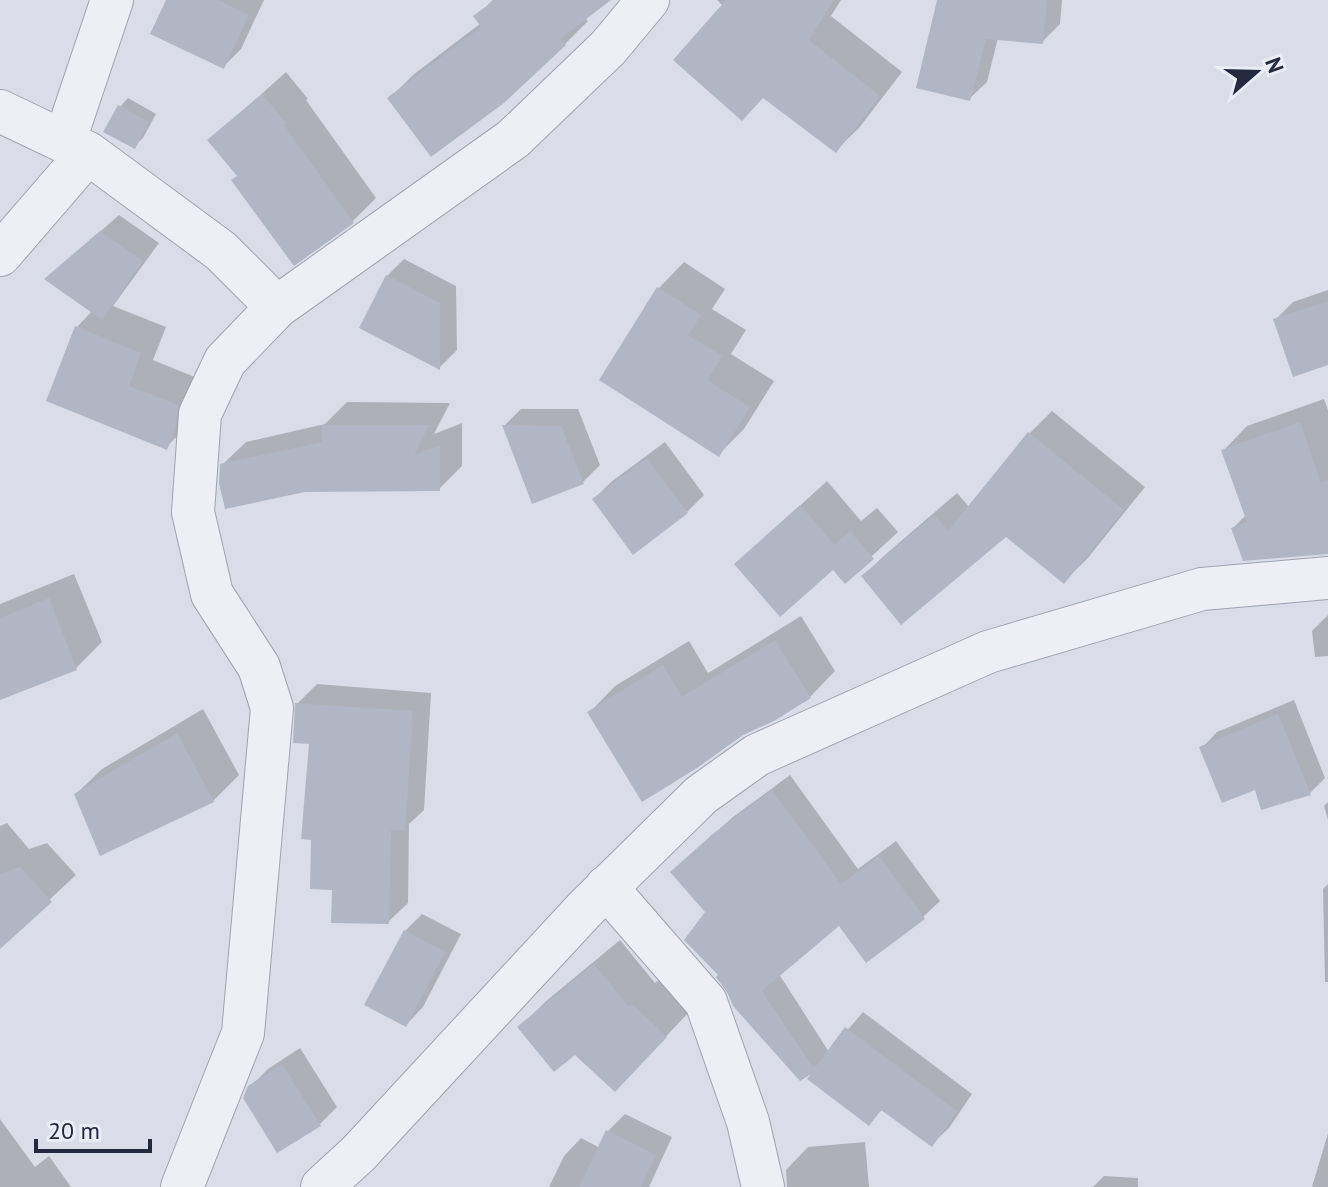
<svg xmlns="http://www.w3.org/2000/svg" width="1328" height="1187" font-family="'PT Sans',sans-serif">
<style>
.shadow{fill:#0003}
.building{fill:#b1b6c4}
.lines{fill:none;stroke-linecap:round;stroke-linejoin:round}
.minor-casing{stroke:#9fa3b1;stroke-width:44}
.minor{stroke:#edeff5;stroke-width:42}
</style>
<rect width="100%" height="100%" fill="#dadde7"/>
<path class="shadow" d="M168 0H264L241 49 224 66Z
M493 0H607L585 18 588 21 565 44 390 98 413 75 481 23 476 16Z
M717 0H841L831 16 902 72 859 128 835 151 765 96 723 6Z
M953 0H1062L1060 24 1042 42 998 38 987 82 969 99Z
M286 72 308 99 306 100 376 198 353 221 239 175 210 140Z
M128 98 156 114 143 138 134 146 120 107Z
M119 215 159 243 113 306 166 327 153 360 202 380 192 422 166 447 77 327 92 311 47 278Z
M404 259 456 286 457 350 440 367 387 276Z
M684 262 725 289 712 309 746 330 731 354 774 381 744 429 719 454 601 380 659 288Z
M1328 290V363L1276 319 1293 302Z
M1324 399 1328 410V552L1233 528 1246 515 1223 451 1247 426Z
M347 402 450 403 434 434 462 423V466L439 489 222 465 246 442 325 424Z
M521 409H578L600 465 583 482 504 426Z
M1052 411 1145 487 1087 559 1064 581 1006 534 863 576 886 554 957 493 970 508 1030 433Z
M665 442 704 495 687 512 594 499 611 482Z
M827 481 861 521 877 508 898 532 845 581 834 568 736 564Z
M74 574 102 642 76 668 0 698V604Z
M1328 615V656L1315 657 1312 631Z
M801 616 835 671 810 697 590 712 615 686 689 641 708 673Z
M317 684 431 693 424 810 409 824 408 903 388 922 334 888 312 742 297 704Z
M1294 700 1325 778 1310 793 1256 787 1202 748 1217 732Z
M203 709 239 775 213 801 76 794 102 769Z
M790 775 858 869 896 841 940 901 923 917 840 923 779 974 829 1052 863 1012 972 1094 949 1128 932 1144 883 1109 868 1123 817 1066 801 1079 707 912 689 856 733 817Z
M1328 802V820L1324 806Z
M7 823 29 849 47 843 76 875 0 946V826Z
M1328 884V982H1325L1323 889Z
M422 914 461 934 423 1007 406 1025 405 931Z
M620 940 655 983 659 980 691 1010 640 1064 520 1027 545 1002Z
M300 1048 337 1107 320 1124 250 1087 268 1069Z
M625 1114 672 1137 649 1187H549L564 1156 581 1138 600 1148 608 1131Z
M0 1119 35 1167 49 1156 71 1187H0Z
M1328 1133V1187H1312Z
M865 1142 869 1187H787L786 1170 808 1147Z
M1104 1176 1138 1178V1187H1093Z"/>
<path class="building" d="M166 0H218L249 15 224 69 150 34Z
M495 0H611L560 39 566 45 504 103 431 157 387 98 481 27 473 16Z
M726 0H834L809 40 880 96 836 153 763 98 742 121 673 60Z
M937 0H1047L1043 44 986 39 970 101 916 88Z
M262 94 286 123 284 125 354 223 294 266 231 180 237 176 207 140Z
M118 105 149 122 135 149 103 132Z
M100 231 143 261 102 320 44 279Z
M386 275 440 303V370L359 328Z
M657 287 701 315 688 335 722 356 707 380 750 407 719 457 599 380Z
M1328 301V365L1293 377 1273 319Z
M75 326 141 353 129 386 178 405 175 429 167 450 46 401Z
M1300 422 1321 483 1328 480V554L1243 561 1231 528 1247 522 1221 450Z
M322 425H429L414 455 440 445V491L305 492 225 509 219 483 220 464 322 442Z
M502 425 561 426 584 484 532 504Z
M1028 432 1124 510 1064 584 1006 537 901 625 861 576 934 515 948 531Z
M647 458 688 513 633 555 592 499Z
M800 505 835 545 850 531 874 559 845 584 833 570 780 617 734 564Z
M49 598 77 670 0 700V618Z
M775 640 811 698 774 721 743 735 697 768 642 802 587 712 663 665 682 697Z
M295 703 413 711 405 831 391 830 389 924 331 923 332 890 310 889 311 840 301 839 309 744 293 743Z
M1278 714 1311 795 1261 810 1255 790 1222 803 1199 747Z
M177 733 214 802 100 856 74 794Z
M772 790 841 884 879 856 925 919 866 963 839 926 763 990 765 996 814 1069 845 1027 957 1111 932 1147 881 1110 869 1126 807 1079 811 1074 800 1081 733 1006 728 994 716 977 718 975 684 940 705 912 670 872 714 833Z
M20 867 52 902 0 949V874Z
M404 930 445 952 406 1027 364 1005Z
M594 964 629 1007 632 1004 667 1037 615 1092 575 1055 554 1072 517 1027Z
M282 1064 321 1126 277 1153 243 1098 248 1086Z
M606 1130 656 1155 641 1187H579Z"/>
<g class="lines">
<g class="minor-casing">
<path id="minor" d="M0 111 88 153 221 251 277 307
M65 140 112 0
M0 255 88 153
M606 887 706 1002 748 1122 763 1187
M182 1187 243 1033 272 708 259 667 212 594 193 512 200 414 225 361 277 307 513 139 608 48 648 0
M322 1187 358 1154 585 909 701 795 757 755 988 652 1202 589 1328 578"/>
</g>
<use href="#minor" class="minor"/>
</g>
<g transform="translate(1256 72) rotate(70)" stroke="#eaedf4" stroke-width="6" paint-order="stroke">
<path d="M0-6L14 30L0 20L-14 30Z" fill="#23293e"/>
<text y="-12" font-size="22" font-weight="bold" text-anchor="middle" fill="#23293e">N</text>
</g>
<path d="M36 1139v12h114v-12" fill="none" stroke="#23293e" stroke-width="4"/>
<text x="48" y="1139" font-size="24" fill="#23293e" stroke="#eaedf4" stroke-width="6" paint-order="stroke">20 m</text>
</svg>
